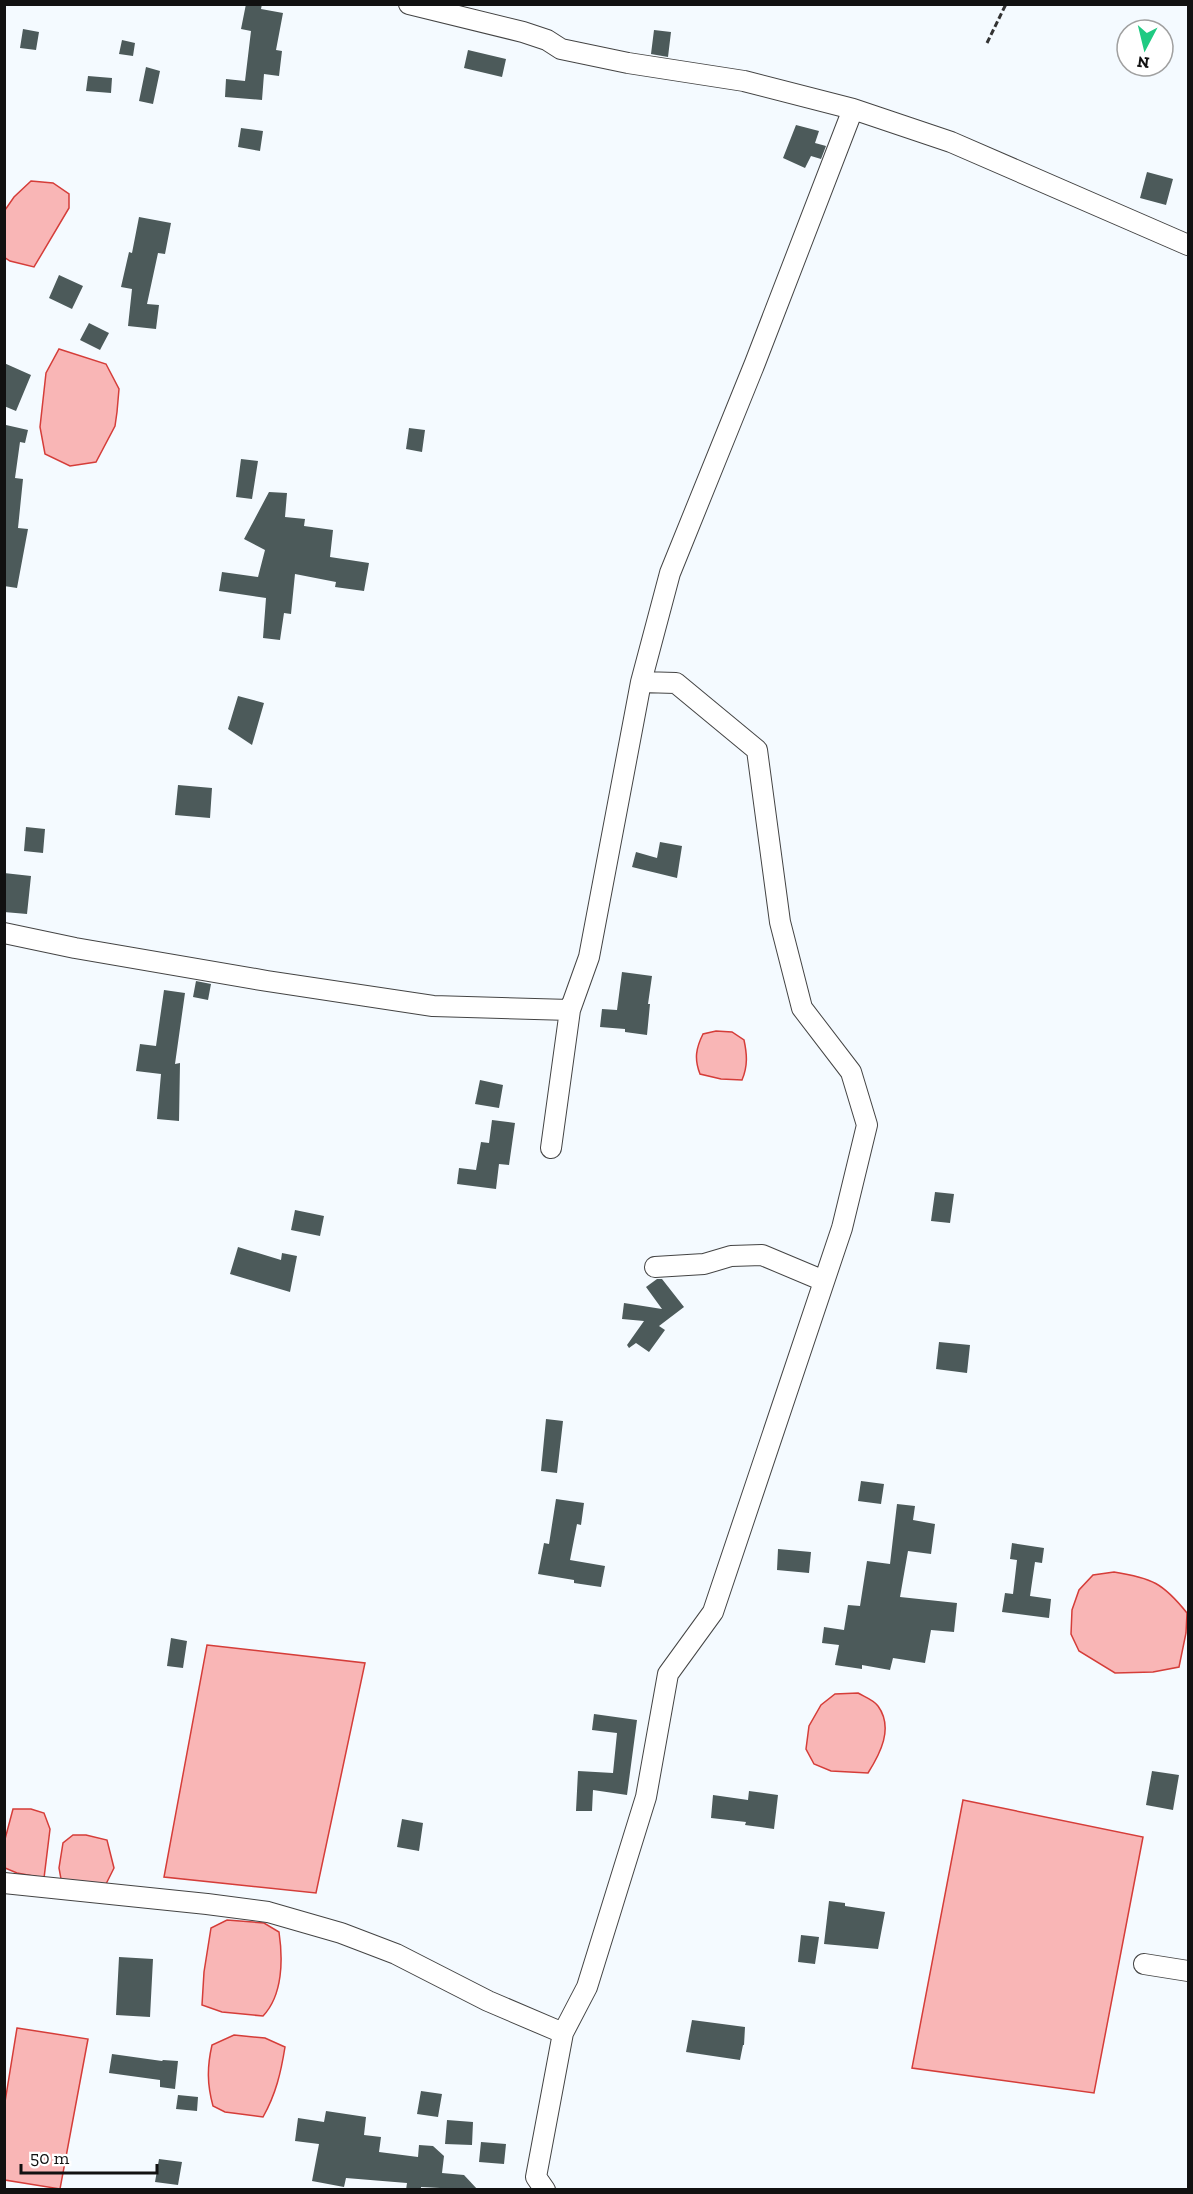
<svg xmlns="http://www.w3.org/2000/svg" width="1193" height="2194" font-family="'Zilla Slab',serif">
<style>
.water{fill:#f9b6b6;stroke:#d53d39;stroke-width:1.5}
.building{fill:#4c5a5a}
.lines{fill:none;stroke-linecap:round;stroke-linejoin:round}
.street-casing{stroke:#444;stroke-width:22}
.path{stroke:#333;stroke-width:3;stroke-dasharray:6 3;stroke-linecap:butt}
.street{stroke:#fff;stroke-width:20}
</style>
<rect width="100%" height="100%" fill="#f4faff"/>
<path class="water" d="M31 181 53 183 69 194V208L34 267 10 261 4 257 5 210 14 197Z
M59 349 106 364 119 389 117 412 115 426 96 462 70 466 45 454 40 427 46 373Z
M716 1031 732 1032 744 1040C747 1054 748 1066 742 1080L721 1079 700 1074C694 1059 696 1048 703 1034Z
M1114 1572C1152 1578 1163 1583 1187 1613L1186 1633 1179 1667 1153 1672 1115 1673 1079 1651 1071 1634 1072 1610 1079 1590 1093 1575Z
M207 1645 365 1663 316 1893 164 1877Z
M858 1693C865 1697 874 1700 878 1706 894 1728 880 1754 868 1773L831 1771 814 1764 806 1749 809 1726 821 1705 835 1694Z
M963 1800 1143 1837 1094 2093 912 2068Z
M13 1809H31L44 1813 50 1829 44 1878 17 1873 5 1868V1839Z
M73 1835H86L107 1840 114 1868 105 1886 73 1884 61 1879 59 1868 63 1843Z
M227 1920 264 1923 279 1932C283 1959 283 1995 263 2016L222 2012 202 2005 204 1972 211 1928Z
M17 2028 88 2039 60 2189 5 2180V2102Z
M234 2035 265 2038 285 2047C281 2072 276 2094 263 2117L225 2112 213 2106C207 2084 207 2067 212 2045Z"/>
<path class="building" d="M246 4H262L261 9 283 13 276 50 282 51 279 76 264 74 262 100 225 97 226 79 245 81 251 31 241 29Z
M23 29 39 32 36 50 20 48Z
M654 30 671 32 668 57 651 54Z
M122 40 135 43 133 56 119 54Z
M468 50 506 59 502 77 464 68Z
M146 67 160 71 153 104 139 101Z
M88 76 112 78 111 93 86 91Z
M796 125 819 131 815 143 826 146 821 159 811 156 805 168 783 158Z
M241 128 263 131 260 151 238 147Z
M1147 172 1173 179 1166 205 1140 198Z
M139 217 171 223 165 254 158 253 147 304 159 305 156 329 128 326 132 289 121 287 129 252 132 253Z
M59 275 83 286 72 309 49 298Z
M89 323 109 333 100 350 80 340Z
M4 363 31 375 16 411 4 406Z
M6 425 28 430 25 443 20 442 15 478 23 479 18 528 28 529 17 588 4 586V435Z
M409 428 425 430 422 452 406 449Z
M241 459 258 461 252 499 236 497Z
M269 492 287 493 285 517 305 519 304 526 333 530 330 557 369 563 364 591 335 587 336 582 295 574 291 614 284 613 280 640 263 638 266 598 219 591 222 572 258 577 265 550 244 539Z
M238 696 264 703 252 745 228 729Z
M178 785 212 788 210 818 175 815Z
M26 827 45 829 43 853 24 851Z
M660 842 682 846 677 878 632 867 636 852 657 858Z
M4 873 31 876 27 914 4 912Z
M622 972 652 976 648 1004H650L647 1035 625 1032V1029L600 1027 602 1009 617 1010Z
M196 981 211 984 208 1000 193 997Z
M164 990 185 993 175 1064 180 1063 179 1121 157 1119 161 1074 136 1071 140 1044 156 1046Z
M480 1080 503 1085 499 1108 475 1104Z
M492 1120 515 1123 509 1165 499 1164 496 1189 457 1184 459 1168 476 1170 481 1142 489 1143Z
M935 1192 954 1194 950 1223 931 1221Z
M295 1210 324 1216 320 1236 291 1230Z
M238 1247 281 1260 282 1253 297 1256 290 1292 230 1274Z
M657 1279H662L684 1307 659 1326 665 1330 649 1352 636 1343 629 1348 627 1345 644 1321 622 1319 624 1303 662 1309 646 1287Z
M939 1342 970 1345 967 1373 936 1369Z
M546 1419 563 1421 557 1473 541 1471Z
M861 1481 884 1484 881 1504 858 1501Z
M556 1499 584 1503 581 1525 577 1524 570 1560 605 1566 601 1587 574 1583V1580L538 1574 544 1543 549 1544Z
M897 1504 915 1506 913 1520 935 1524 931 1554 908 1551 900 1597 957 1603 954 1632 931 1630 925 1663 893 1658 890 1670 862 1665V1669L835 1665 839 1645 822 1643 824 1627 844 1630 848 1605 860 1606 867 1561 890 1564Z
M1012 1543 1044 1548 1042 1563 1035 1562 1030 1596 1051 1599 1049 1618 1002 1612 1005 1593 1013 1594 1017 1560 1010 1559Z
M778 1549 811 1552 809 1573 777 1570Z
M171 1638 187 1641 183 1668 167 1666Z
M594 1714 637 1720 627 1795 593 1790 592 1811H576L578 1771 613 1773 617 1733 592 1730Z
M1152 1771 1179 1775 1173 1810 1146 1805Z
M749 1791 778 1795 774 1829 745 1825 746 1822 711 1818 713 1795 748 1800Z
M402 1819 423 1823 419 1851 397 1847Z
M829 1901 845 1903V1906L885 1912 878 1949 824 1944Z
M801 1935 819 1937 815 1964 798 1962Z
M119 1957 153 1959 150 2017 116 2015Z
M692 2020 745 2027 744 2045H743L740 2060 686 2052Z
M112 2054 162 2061 163 2060 178 2061 175 2089 160 2087V2080L109 2073Z
M421 2091 442 2094 438 2117 417 2114Z
M178 2095 198 2097 197 2111 176 2109Z
M326 2111 366 2117 364 2135 381 2137 379 2152 418 2157 419 2145 433 2146 444 2156 442 2173 464 2175 478 2190 421 2187V2190H406L407 2183 346 2178 344 2187 312 2181 319 2144 295 2141 298 2118 324 2122Z
M447 2120 473 2122 472 2145 445 2144Z
M481 2142 506 2144 504 2164 479 2162Z
M159 2159 182 2162 178 2185 155 2182Z"/>
<g class="lines">
<g class="street-casing">
<path id="street" d="M409 4 523 32 547 40 561 49 628 63 744 81 853 109 755 363 670 573 641 682 589 957 570 1010 551 1148
M853 109 951 142 1188 245
M4 933 75 948 267 981 433 1006 570 1010
M655 1267 704 1264 731 1256 762 1255 824 1281
M4 1883 207 1904 268 1912 341 1933 396 1954 488 2001 563 2033
M1144 1964 1188 1971
M545 2190 536 2177 563 2033 587 1987 646 1797 668 1674 713 1612 842 1228 867 1125 851 1072 802 1008 780 922 757 750 676 683 641 682"/>
</g>
<path class="path" d="M987 43 1006 4"/>
<use href="#street" class="street"/>
</g>
<rect width="1193" height="2194" fill="none" stroke="#111111" stroke-width="12"/>
<g transform="translate(1145 48) rotate(187)"><circle r="28" fill="#ffffff" stroke="#a0a0a0" stroke-width="1.5"/>
<path d="M0-4.5L10 22L0 15L-10 22Z" fill="#1fca82"/>
<text y="-9" font-size="16" font-weight="bold" text-anchor="middle" fill="#111111">N</text>
</g>
<path d="M21 2164v9h136v-9" fill="none" stroke="#111111" stroke-width="3"/>
<text x="30" y="2164" font-size="18" fill="#111111" stroke="#ffffff" stroke-width="4.5" paint-order="stroke">50 m</text>
</svg>
